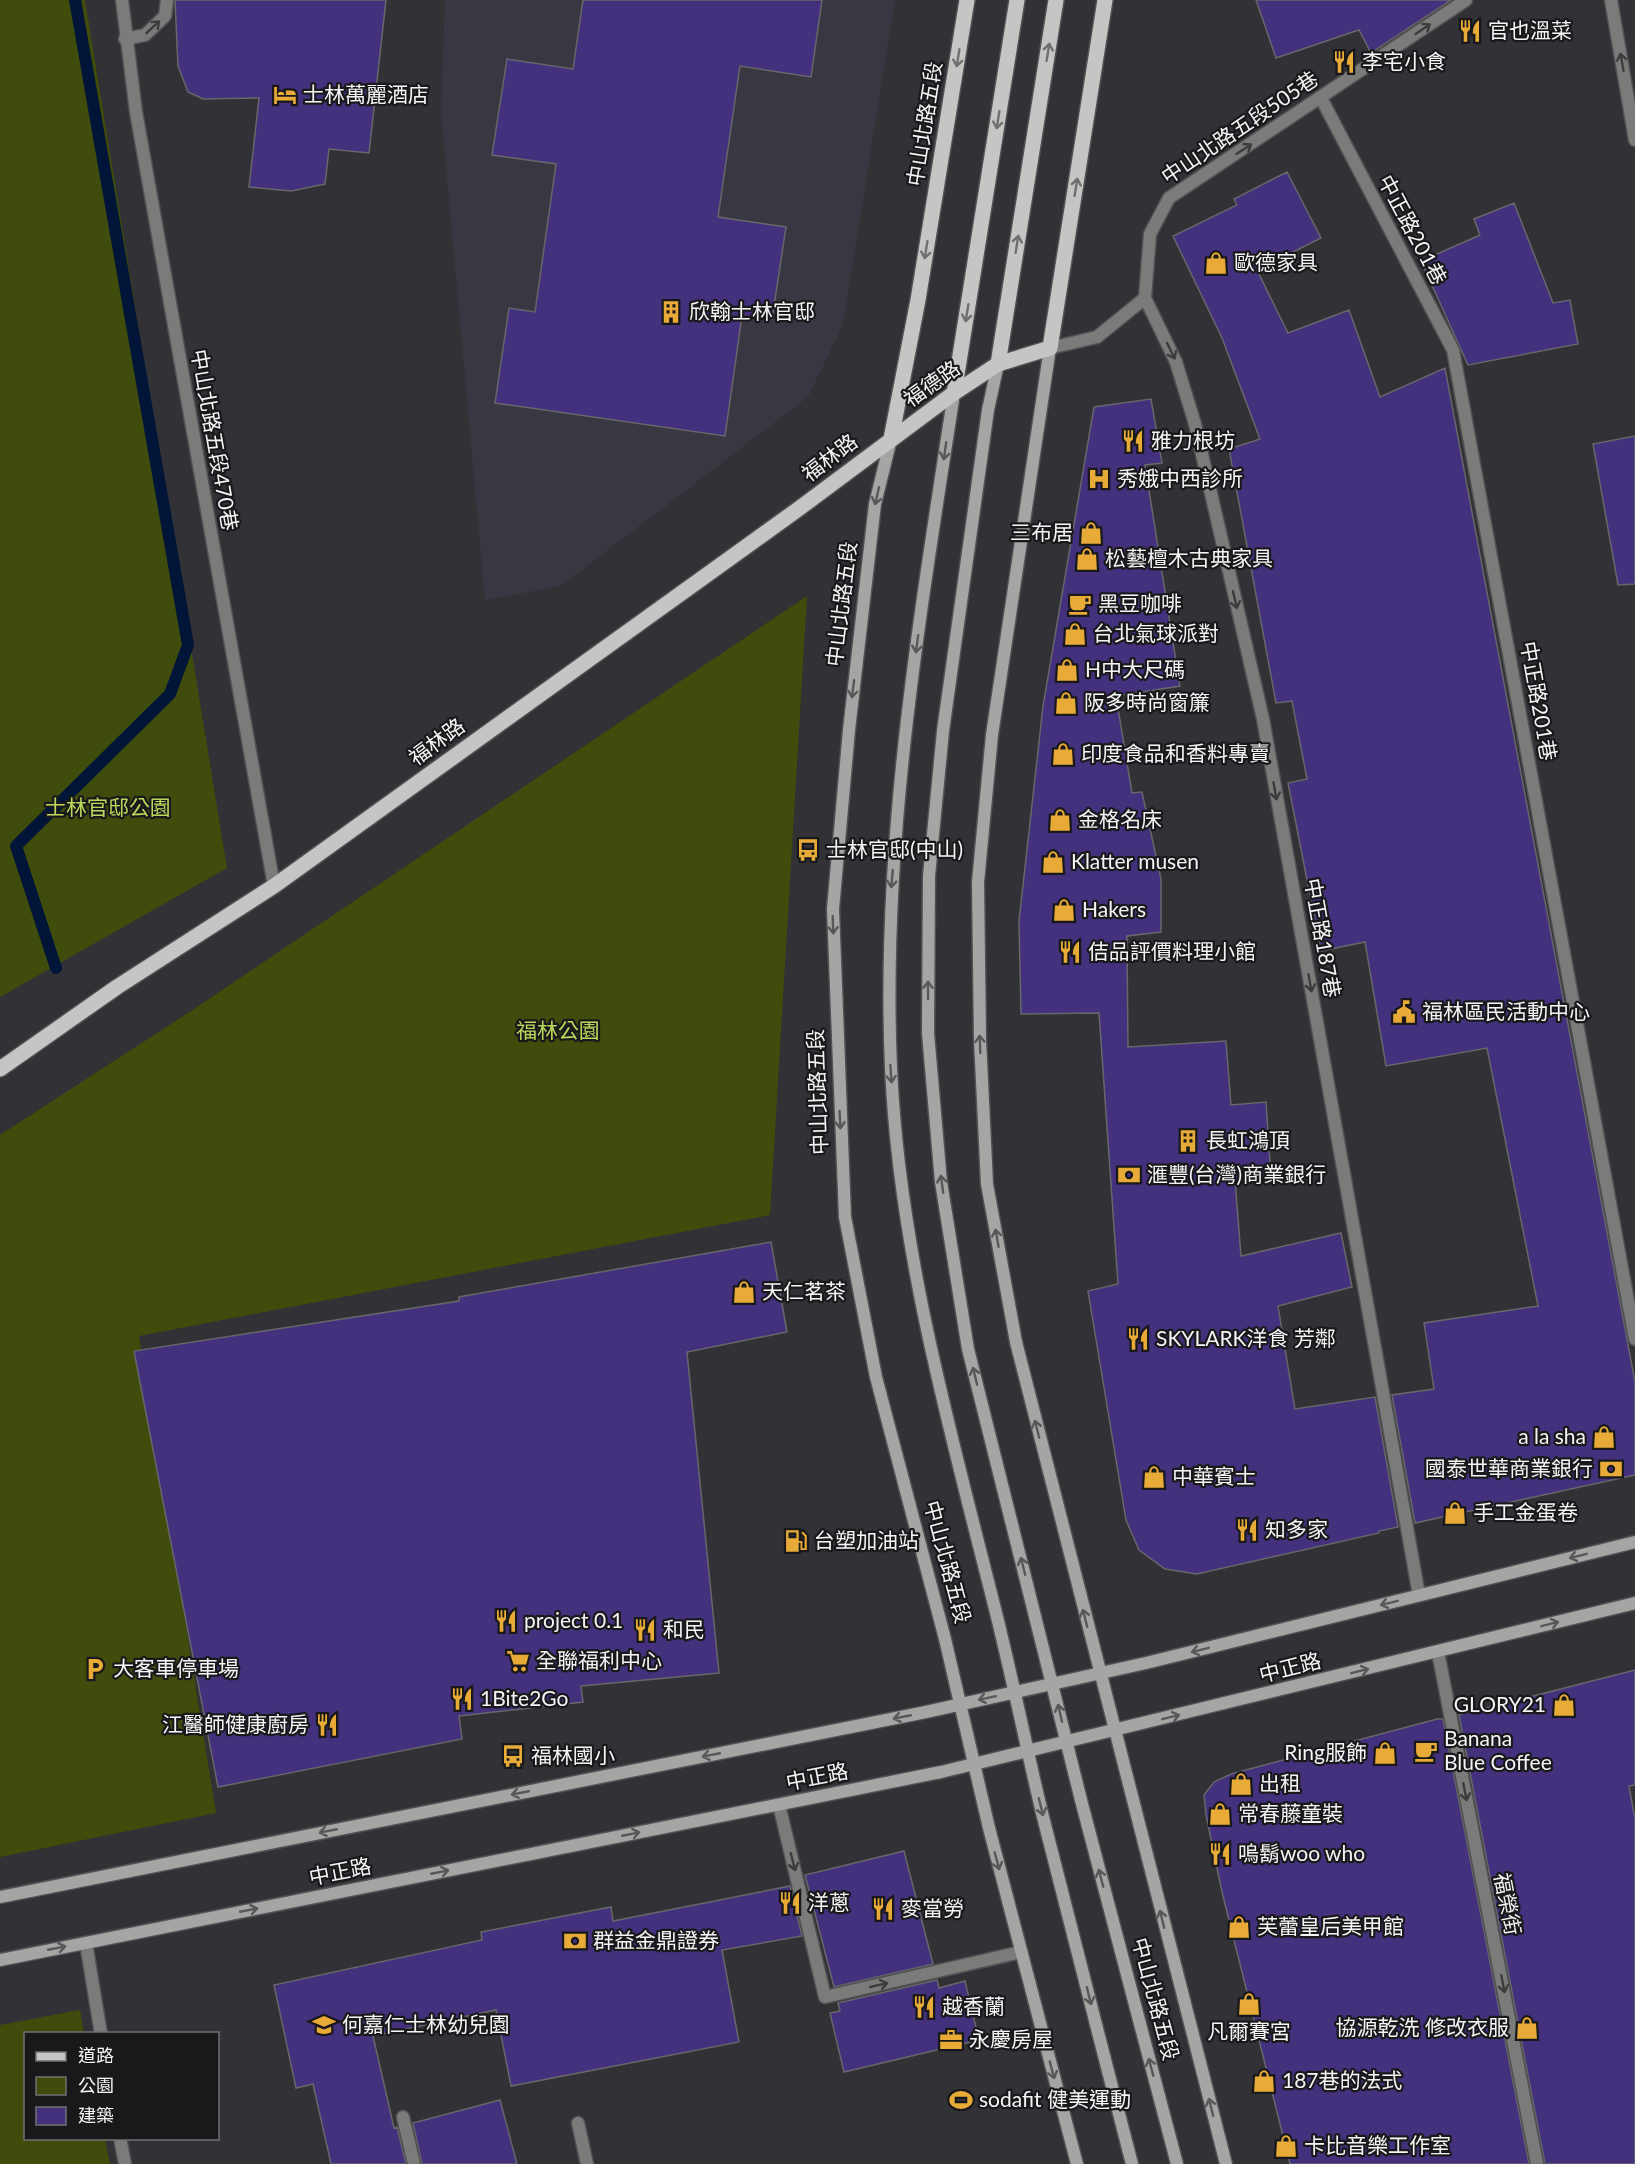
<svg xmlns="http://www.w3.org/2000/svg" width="1635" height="2164" font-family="Lato,'Noto Sans TC',sans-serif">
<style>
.built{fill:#393741}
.green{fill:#404c0b}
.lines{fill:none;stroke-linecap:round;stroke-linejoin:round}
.stream{stroke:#001537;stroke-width:12}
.building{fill:#44317d;stroke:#67676b;stroke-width:1.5}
.service-casing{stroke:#515054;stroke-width:15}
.minor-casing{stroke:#515054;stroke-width:15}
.secondary-casing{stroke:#515054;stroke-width:15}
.primary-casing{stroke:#515054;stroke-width:18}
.service{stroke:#7b7c7a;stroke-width:12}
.minor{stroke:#7b7c7a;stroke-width:12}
.secondary{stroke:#a4a6a3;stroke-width:12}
.primary{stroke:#c3c6c2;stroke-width:15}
.oneway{stroke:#3b3c3c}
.oneway2{stroke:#6e706e}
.oneway3{stroke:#585858}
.labels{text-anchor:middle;stroke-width:4.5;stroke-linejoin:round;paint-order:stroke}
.poi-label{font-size:21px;fill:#f4f4f7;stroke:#19191b;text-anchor:start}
.street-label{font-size:21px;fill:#f4f4f7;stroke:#19191b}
.park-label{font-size:21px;fill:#bcd85b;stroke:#19191b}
</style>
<rect width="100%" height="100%" fill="#323135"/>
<path class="built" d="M445 0H895L843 325 808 397 561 586 485 600 441 112Z"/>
<path class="green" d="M0 0H85L227 868 0 997Z
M807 596 770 1215 139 1336 216 1813 0 1857V1135L191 1011Z
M80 2010 84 2033 26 2034V2138L105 2139 110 2164H0V2025Z"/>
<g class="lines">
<path class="stream" d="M56 968 16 846 170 694 188 645 75 0"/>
</g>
<path class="building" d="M175 0H386L369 153 329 149 325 184 291 191 249 187 259 98 203 99 188 92 178 66Z
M583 0H822L811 77 740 66 718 217 786 227 772 319 742 316 725 436 495 403 509 308 535 312 556 164 492 155 507 59 573 69Z
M1256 0H1451L1371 53 1359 30 1276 58Z
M1287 172 1321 238 1257 270 1288 333 1349 310 1380 397 1445 368 1635 1382V1475L1415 1523 1392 1395 1434 1389 1424 1323 1538 1306 1487 1048 1386 1066 1365 942 1321 951 1288 783 1307 779 1292 701 1276 703 1229 449 1260 439 1222 338 1173 236 1237 205 1234 199Z
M1514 203 1553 303 1570 300 1578 344 1468 365 1421 261 1480 235 1474 219Z
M1151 399 1162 463 1145 465 1180 686 1116 696 1132 793 1142 792 1161 879V932L1127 936 1128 1047 1226 1041 1231 1105 1266 1102 1271 1177 1235 1180 1241 1256 1341 1233 1352 1287 1278 1306 1295 1409 1375 1397 1398 1527 1379 1531V1533L1197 1574 1165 1569 1139 1550 1126 1520 1088 1291 1118 1284 1099 1013 1021 1014 1019 921 1043 706 1094 407Z
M1635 436V584L1618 585 1593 444Z
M771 1242 787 1332 687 1352 719 1673 581 1686 583 1702 459 1716 462 1739 218 1787 134 1351 459 1301V1297Z
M1635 1670V1785L1629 1786 1635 1819V2164H1545L1459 1715Z
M1437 1719H1443L1529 2164H1290L1222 1892 1206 1815 1204 1795 1214 1782 1231 1774Z
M904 1851 933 1964 834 1987 805 1875Z
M790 1886 802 1936 722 1950 739 2042 511 2086 496 2010 373 2036 394 2128 397 2127 406 2164H331L313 2084 296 2088 274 1985 482 1940 481 1932 611 1907 613 1921Z
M937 1980 939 1988 965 1981 979 2040 844 2072 830 2013 840 2011 838 2003Z
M500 2100 517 2164H422L413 2123Z"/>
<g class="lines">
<g class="service-casing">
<path id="service" d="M125 39 145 35 165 16 167 0
M779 1805 825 1997 1021 1952"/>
</g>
<g class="minor-casing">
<path id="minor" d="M122 0 136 112 274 886
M1611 0 1635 140
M1321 98 1453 350 1635 1339
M1145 298 1176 362 1195 424 1263 719 1419 1595
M1050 348 1097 337 1145 298 1150 234 1169 198 1466 0
M1438 1652 1537 2164
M86 1943 101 2034
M403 2117 414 2164
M578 2123 587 2164
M120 2138 125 2164"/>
</g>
<g class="secondary-casing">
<path id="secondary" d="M1050 348 992 735 978 882 980 1040 987 1184 1016 1342 1226 2164
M998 364 988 410 943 731 929 876 928 1033 941 1182 968 1349 1082 1804 1177 2164
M954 393C920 616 881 841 891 1068 899 1249 949 1426 993 1601 1011 1671 1025 1742 1042 1813 1071 1930 1102 2047 1132 2164
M891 439 875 504 849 730 833 909 845 1217 876 1377 945 1639 989 1828 1077 2164
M0 1897 926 1712 1146 1663 1635 1542
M0 1960 941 1772 1635 1603"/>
</g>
<g class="primary-casing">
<path id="primary" d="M998 364 1056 0
M954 393 1017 0
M891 439 918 300 967 0
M0 1069 117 987 274 886 797 510 954 393 998 364 1050 348 1105 0"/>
</g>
<use href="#service" class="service"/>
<use href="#minor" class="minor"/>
<use href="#secondary" class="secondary"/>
<use href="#primary" class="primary"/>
</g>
<defs><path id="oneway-shaft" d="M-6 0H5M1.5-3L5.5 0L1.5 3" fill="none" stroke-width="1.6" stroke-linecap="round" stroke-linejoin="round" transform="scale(1.5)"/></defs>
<g class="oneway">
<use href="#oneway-shaft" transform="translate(153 27) rotate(-43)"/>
<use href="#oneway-shaft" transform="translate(1423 29) rotate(-34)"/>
<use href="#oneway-shaft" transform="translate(1622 62) rotate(-100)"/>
<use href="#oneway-shaft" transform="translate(1244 149) rotate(-33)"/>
<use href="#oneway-shaft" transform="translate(1171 351) rotate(64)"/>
<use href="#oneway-shaft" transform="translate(1235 600) rotate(77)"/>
<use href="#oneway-shaft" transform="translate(1275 791) rotate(80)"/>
<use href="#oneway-shaft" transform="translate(1310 983) rotate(80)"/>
<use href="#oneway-shaft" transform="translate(1465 1792) rotate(79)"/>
<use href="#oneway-shaft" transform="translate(793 1862) rotate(76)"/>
<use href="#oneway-shaft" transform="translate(1503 1984) rotate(79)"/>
<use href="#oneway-shaft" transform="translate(879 1985) rotate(-13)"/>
</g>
<g class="oneway2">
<use href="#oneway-shaft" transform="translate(1048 52) rotate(-81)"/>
<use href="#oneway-shaft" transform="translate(958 58) rotate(99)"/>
<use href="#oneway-shaft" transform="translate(998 120) rotate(99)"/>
<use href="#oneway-shaft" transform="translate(1076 187) rotate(-81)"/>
<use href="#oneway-shaft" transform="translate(1017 244) rotate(-81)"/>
<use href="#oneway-shaft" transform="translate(926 250) rotate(99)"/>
<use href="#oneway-shaft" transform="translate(967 313) rotate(99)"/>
</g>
<g class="oneway3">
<use href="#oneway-shaft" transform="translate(945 451) rotate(98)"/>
<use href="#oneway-shaft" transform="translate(877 496) rotate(103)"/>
<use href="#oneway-shaft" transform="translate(917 644) rotate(98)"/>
<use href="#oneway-shaft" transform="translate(853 689) rotate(97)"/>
<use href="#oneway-shaft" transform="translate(892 879) rotate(95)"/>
<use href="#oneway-shaft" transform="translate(833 925) rotate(88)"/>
<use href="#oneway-shaft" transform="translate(928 990) rotate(-90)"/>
<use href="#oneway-shaft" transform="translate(980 1044) rotate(-92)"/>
<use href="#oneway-shaft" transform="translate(891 1074) rotate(86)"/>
<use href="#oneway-shaft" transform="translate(840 1120) rotate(87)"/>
<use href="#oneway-shaft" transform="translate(942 1184) rotate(-98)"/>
<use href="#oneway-shaft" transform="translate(997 1238) rotate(-100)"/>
<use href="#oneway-shaft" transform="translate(975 1376) rotate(-104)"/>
<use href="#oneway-shaft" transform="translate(1037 1429) rotate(-104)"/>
<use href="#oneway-shaft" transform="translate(1578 1556) rotate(166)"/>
<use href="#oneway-shaft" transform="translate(1023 1566) rotate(-104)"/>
<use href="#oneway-shaft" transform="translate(1389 1603) rotate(166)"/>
<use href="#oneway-shaft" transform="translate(1085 1618) rotate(-104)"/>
<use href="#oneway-shaft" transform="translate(1550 1624) rotate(-14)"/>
<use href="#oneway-shaft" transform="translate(1200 1650) rotate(166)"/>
<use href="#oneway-shaft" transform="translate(1360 1671) rotate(-14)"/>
<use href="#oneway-shaft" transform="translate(987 1698) rotate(168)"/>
<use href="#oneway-shaft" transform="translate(1060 1713) rotate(-103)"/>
<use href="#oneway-shaft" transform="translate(902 1717) rotate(169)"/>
<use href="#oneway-shaft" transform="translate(1171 1717) rotate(-14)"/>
<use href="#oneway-shaft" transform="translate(711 1755) rotate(169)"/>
<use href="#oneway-shaft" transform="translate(520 1793) rotate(169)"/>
<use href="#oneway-shaft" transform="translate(1041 1807) rotate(76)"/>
<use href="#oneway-shaft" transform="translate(328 1831) rotate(169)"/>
<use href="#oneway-shaft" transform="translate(631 1834) rotate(-11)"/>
<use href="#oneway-shaft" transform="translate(997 1861) rotate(75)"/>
<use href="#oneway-shaft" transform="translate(440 1872) rotate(-11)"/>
<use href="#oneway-shaft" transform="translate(1101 1878) rotate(-105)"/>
<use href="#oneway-shaft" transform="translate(249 1910) rotate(-11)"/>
<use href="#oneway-shaft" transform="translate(1162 1919) rotate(-104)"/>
<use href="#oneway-shaft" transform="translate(57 1948) rotate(-11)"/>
<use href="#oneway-shaft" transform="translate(1089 1996) rotate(76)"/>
<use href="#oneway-shaft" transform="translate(1151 2067) rotate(-105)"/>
<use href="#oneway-shaft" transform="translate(1052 2070) rotate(75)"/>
<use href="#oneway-shaft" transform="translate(1211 2107) rotate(-104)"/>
</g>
<defs>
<g id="restaurant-bare" transform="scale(1.8)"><path d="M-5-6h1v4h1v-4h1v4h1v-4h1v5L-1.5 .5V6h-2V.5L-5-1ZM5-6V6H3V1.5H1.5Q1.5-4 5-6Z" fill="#e9ab38" stroke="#19191b" stroke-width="2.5" paint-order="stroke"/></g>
<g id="hotel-bare" transform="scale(1.8)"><path d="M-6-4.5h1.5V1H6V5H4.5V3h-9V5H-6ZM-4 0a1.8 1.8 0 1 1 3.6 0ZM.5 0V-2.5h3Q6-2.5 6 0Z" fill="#e9ab38" stroke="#19191b" stroke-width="2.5" paint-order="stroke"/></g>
<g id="shop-bare" transform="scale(1.8)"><path d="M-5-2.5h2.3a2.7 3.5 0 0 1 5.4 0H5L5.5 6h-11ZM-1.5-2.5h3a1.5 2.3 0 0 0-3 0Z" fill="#e9ab38" stroke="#19191b" stroke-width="2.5" paint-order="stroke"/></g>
<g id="building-bare" transform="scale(1.8)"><path d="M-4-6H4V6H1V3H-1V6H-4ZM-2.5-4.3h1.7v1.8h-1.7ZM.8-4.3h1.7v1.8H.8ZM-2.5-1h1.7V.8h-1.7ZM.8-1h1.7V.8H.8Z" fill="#e9ab38" stroke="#19191b" stroke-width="2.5" paint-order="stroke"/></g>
<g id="hospital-bare" transform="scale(1.8)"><path d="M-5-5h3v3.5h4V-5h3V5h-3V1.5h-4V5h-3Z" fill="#e9ab38" stroke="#19191b" stroke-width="2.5" paint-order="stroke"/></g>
<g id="cafe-bare" transform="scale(1.8)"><path d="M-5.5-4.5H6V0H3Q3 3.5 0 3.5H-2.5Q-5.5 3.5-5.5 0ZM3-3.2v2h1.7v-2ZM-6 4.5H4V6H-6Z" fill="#e9ab38" stroke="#19191b" stroke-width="2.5" paint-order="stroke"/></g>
<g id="bus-bare" transform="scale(1.8)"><path d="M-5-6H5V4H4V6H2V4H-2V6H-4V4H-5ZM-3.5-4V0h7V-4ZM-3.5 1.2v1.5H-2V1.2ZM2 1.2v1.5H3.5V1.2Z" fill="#e9ab38" stroke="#19191b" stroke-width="2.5" paint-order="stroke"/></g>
<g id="civic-bare" transform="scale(1.8)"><path d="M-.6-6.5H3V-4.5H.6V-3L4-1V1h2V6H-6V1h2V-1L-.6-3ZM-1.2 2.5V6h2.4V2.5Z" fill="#e9ab38" stroke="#19191b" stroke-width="2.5" paint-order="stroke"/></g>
<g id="bank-bare" transform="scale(1.8)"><path d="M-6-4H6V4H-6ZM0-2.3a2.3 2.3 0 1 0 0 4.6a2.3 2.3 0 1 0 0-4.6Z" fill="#e9ab38" stroke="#19191b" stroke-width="2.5" paint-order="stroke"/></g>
<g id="fuel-bare" transform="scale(1.8)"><path d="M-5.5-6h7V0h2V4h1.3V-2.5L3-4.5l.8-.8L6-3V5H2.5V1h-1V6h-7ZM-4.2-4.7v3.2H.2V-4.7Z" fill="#e9ab38" stroke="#19191b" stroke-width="2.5" paint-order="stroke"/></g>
<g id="supermarket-bare" transform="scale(1.8)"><path d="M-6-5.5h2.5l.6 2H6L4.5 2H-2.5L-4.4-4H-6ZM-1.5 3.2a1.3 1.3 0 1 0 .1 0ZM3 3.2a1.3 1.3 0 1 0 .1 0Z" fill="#e9ab38" stroke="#19191b" stroke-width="2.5" paint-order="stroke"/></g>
<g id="parking-bare" transform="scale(1.8)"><path d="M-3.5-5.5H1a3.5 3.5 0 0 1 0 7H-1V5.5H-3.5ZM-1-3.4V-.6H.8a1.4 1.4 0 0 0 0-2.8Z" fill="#e9ab38" stroke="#19191b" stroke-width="2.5" paint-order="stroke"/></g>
<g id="school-bare" transform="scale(1.8)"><path d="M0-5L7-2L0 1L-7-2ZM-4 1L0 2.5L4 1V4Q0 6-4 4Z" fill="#e9ab38" stroke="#19191b" stroke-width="2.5" paint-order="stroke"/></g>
<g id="office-bare" transform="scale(1.8)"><path d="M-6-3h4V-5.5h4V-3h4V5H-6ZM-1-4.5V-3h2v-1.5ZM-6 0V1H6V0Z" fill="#e9ab38" stroke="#19191b" stroke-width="2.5" paint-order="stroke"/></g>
<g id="stadium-bare" transform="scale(1.8)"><path d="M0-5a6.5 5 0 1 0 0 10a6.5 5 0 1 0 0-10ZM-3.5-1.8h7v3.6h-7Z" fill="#e9ab38" stroke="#19191b" stroke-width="2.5" paint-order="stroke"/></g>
</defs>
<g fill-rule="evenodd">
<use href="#restaurant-bare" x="1470" y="31"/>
<use href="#restaurant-bare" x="1344" y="62"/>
<use href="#hotel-bare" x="285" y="95"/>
<use href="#shop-bare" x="1216" y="263"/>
<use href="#building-bare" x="671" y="312"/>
<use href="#restaurant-bare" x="1133" y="441"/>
<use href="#hospital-bare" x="1099" y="479"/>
<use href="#shop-bare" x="1091" y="533"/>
<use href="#shop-bare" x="1087" y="559"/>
<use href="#cafe-bare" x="1080" y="604"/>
<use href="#shop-bare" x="1075" y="634"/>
<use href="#shop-bare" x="1067" y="670"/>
<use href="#shop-bare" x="1066" y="703"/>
<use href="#shop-bare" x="1063" y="754"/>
<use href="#shop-bare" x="1060" y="820"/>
<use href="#bus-bare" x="808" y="850"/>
<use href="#shop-bare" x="1053" y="862"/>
<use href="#shop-bare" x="1064" y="910"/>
<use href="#restaurant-bare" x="1070" y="952"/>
<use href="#civic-bare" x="1404" y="1012"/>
<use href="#building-bare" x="1188" y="1141"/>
<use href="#bank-bare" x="1129" y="1175"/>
<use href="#shop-bare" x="744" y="1292"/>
<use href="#restaurant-bare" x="1138" y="1339"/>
<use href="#shop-bare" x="1604" y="1437"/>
<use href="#bank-bare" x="1611" y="1469"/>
<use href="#shop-bare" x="1154" y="1477"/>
<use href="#shop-bare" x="1455" y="1513"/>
<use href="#restaurant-bare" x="1247" y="1530"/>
<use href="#fuel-bare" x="796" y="1541"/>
<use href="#restaurant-bare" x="506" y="1621"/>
<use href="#restaurant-bare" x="645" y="1630"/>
<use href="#supermarket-bare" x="518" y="1661"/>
<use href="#parking-bare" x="95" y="1669"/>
<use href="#restaurant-bare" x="462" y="1699"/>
<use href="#shop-bare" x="1564" y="1705"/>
<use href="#restaurant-bare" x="327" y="1725"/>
<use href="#cafe-bare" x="1426" y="1751"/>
<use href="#shop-bare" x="1385" y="1753"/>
<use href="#bus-bare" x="513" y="1756"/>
<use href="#shop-bare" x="1241" y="1784"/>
<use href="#shop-bare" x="1220" y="1814"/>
<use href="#restaurant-bare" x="1220" y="1854"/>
<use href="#restaurant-bare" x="790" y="1903"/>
<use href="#restaurant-bare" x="883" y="1909"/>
<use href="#shop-bare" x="1239" y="1927"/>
<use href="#bank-bare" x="575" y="1941"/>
<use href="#shop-bare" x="1249" y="2004"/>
<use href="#restaurant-bare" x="924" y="2007"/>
<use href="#school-bare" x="324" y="2025"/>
<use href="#shop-bare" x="1527" y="2028"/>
<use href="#office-bare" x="951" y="2040"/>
<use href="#shop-bare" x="1264" y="2081"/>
<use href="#stadium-bare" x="961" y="2100"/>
<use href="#shop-bare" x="1286" y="2146"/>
</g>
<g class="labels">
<g class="poi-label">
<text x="1488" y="38">官也溫菜</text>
<text x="1362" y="69">李宅小食</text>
<text x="303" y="102">士林萬麗酒店</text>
<text x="1234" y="270">歐德家具</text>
<text x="689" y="319">欣翰士林官邸</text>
<text x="1151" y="448">雅力根坊</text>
<text x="1117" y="486">秀娥中西診所</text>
<text x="1073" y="540" text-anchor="end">三布居</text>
<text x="1105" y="566">松藝檀木古典家具</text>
<text x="1098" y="611">黑豆咖啡</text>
<text x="1093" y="641">台北氣球派對</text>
<text x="1085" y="677">H中大尺碼</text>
<text x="1084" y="710">阪多時尚窗簾</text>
<text x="1081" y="761">印度食品和香料專賣</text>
<text x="1078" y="827">金格名床</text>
<text x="826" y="857">士林官邸(中山)</text>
<text x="1071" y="869">Klatter musen</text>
<text x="1082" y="917">Hakers</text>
<text x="1088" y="959">佶品評價料理小館</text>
<text x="1422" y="1019">福林區民活動中心</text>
<text x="1206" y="1148">長虹鴻頂</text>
<text x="1147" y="1182">滙豐(台灣)商業銀行</text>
<text x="762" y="1299">天仁茗茶</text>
<text x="1156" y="1346">SKYLARK洋食 芳鄰</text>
<text x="1586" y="1444" text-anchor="end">a la sha</text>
<text x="1593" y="1476" text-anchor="end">國泰世華商業銀行</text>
<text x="1172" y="1484">中華賓士</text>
<text x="1473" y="1520">手工金蛋卷</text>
<text x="1265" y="1537">知多家</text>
<text x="814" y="1548">台塑加油站</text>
<text x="524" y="1628">project 0.1</text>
<text x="663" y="1637">和民</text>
<text x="536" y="1668">全聯福利中心</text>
<text x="113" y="1676">大客車停車場</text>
<text x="480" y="1706">1Bite2Go</text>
<text x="1546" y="1712" text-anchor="end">GLORY21</text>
<text x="309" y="1732" text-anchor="end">江醫師健康廚房</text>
<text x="1444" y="1746">Banana<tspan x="1444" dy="24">Blue Coffee</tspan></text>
<text x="1367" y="1760" text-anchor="end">Ring服飾</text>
<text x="531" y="1763">福林國小</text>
<text x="1259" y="1791">出租</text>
<text x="1238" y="1821">常春藤童裝</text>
<text x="1238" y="1861">嗚鬍woo who</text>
<text x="808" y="1910">洋蔥</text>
<text x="901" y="1916">麥當勞</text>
<text x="1257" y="1934">芙蕾皇后美甲館</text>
<text x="593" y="1948">群益金鼎證券</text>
<text x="942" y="2014">越香蘭</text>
<text x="342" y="2032">何嘉仁士林幼兒園</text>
<text x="1509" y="2035" text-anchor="end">協源乾洗 修改衣服</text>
<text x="1249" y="2039" text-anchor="middle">凡爾賽宮</text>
<text x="969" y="2047">永慶房屋</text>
<text x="1282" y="2088">187巷的法式</text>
<text x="979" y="2107">sodafit 健美運動</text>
<text x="1304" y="2153">卡比音樂工作室</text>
</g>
<g class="street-label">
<text transform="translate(925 124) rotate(-81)" y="7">中山北路五段</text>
<text transform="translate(1240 128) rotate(-34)" y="7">中山北路五段505巷</text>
<text transform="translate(1412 230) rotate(62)" y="7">中正路201巷</text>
<text transform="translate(932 384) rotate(-35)" y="7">福德路</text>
<text transform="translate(214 440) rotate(80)" y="7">中山北路五段470巷</text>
<text transform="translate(830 458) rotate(-37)" y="7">福林路</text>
<text transform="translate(842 604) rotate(-83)" y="7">中山北路五段</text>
<text transform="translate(1538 701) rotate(80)" y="7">中正路201巷</text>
<text transform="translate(437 742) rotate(-36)" y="7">福林路</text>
<text transform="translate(1322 938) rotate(80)" y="7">中正路187巷</text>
<text transform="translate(818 1092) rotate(-92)" y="7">中山北路五段</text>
<text transform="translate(947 1562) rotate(75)" y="7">中山北路五段</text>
<text transform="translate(1290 1668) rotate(-14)" y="7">中正路</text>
<text transform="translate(817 1777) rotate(-11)" y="7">中正路</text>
<text transform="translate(340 1872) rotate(-11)" y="7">中正路</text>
<text transform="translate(1507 1904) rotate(79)" y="7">福榮街</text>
<text transform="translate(1155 1999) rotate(75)" y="7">中山北路五段</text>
</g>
<g class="park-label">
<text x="108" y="815">士林官邸公園</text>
<text x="558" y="1038">福林公園</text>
</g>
</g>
<rect x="24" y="2032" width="195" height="108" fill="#19191b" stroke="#717173" stroke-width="1.5"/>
<rect x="36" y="2052" width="30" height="9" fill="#c3c6c2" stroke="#717173" stroke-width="1.5"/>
<text x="78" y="2062" font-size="18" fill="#f4f4f7">道路</text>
<rect x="36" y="2077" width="30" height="18" fill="#404c0b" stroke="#717173" stroke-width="1.5"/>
<text x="78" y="2092" font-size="18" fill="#f4f4f7">公園</text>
<rect x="36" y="2107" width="30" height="18" fill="#44317d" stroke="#717173" stroke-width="1.5"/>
<text x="78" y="2122" font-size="18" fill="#f4f4f7">建築</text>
</svg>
